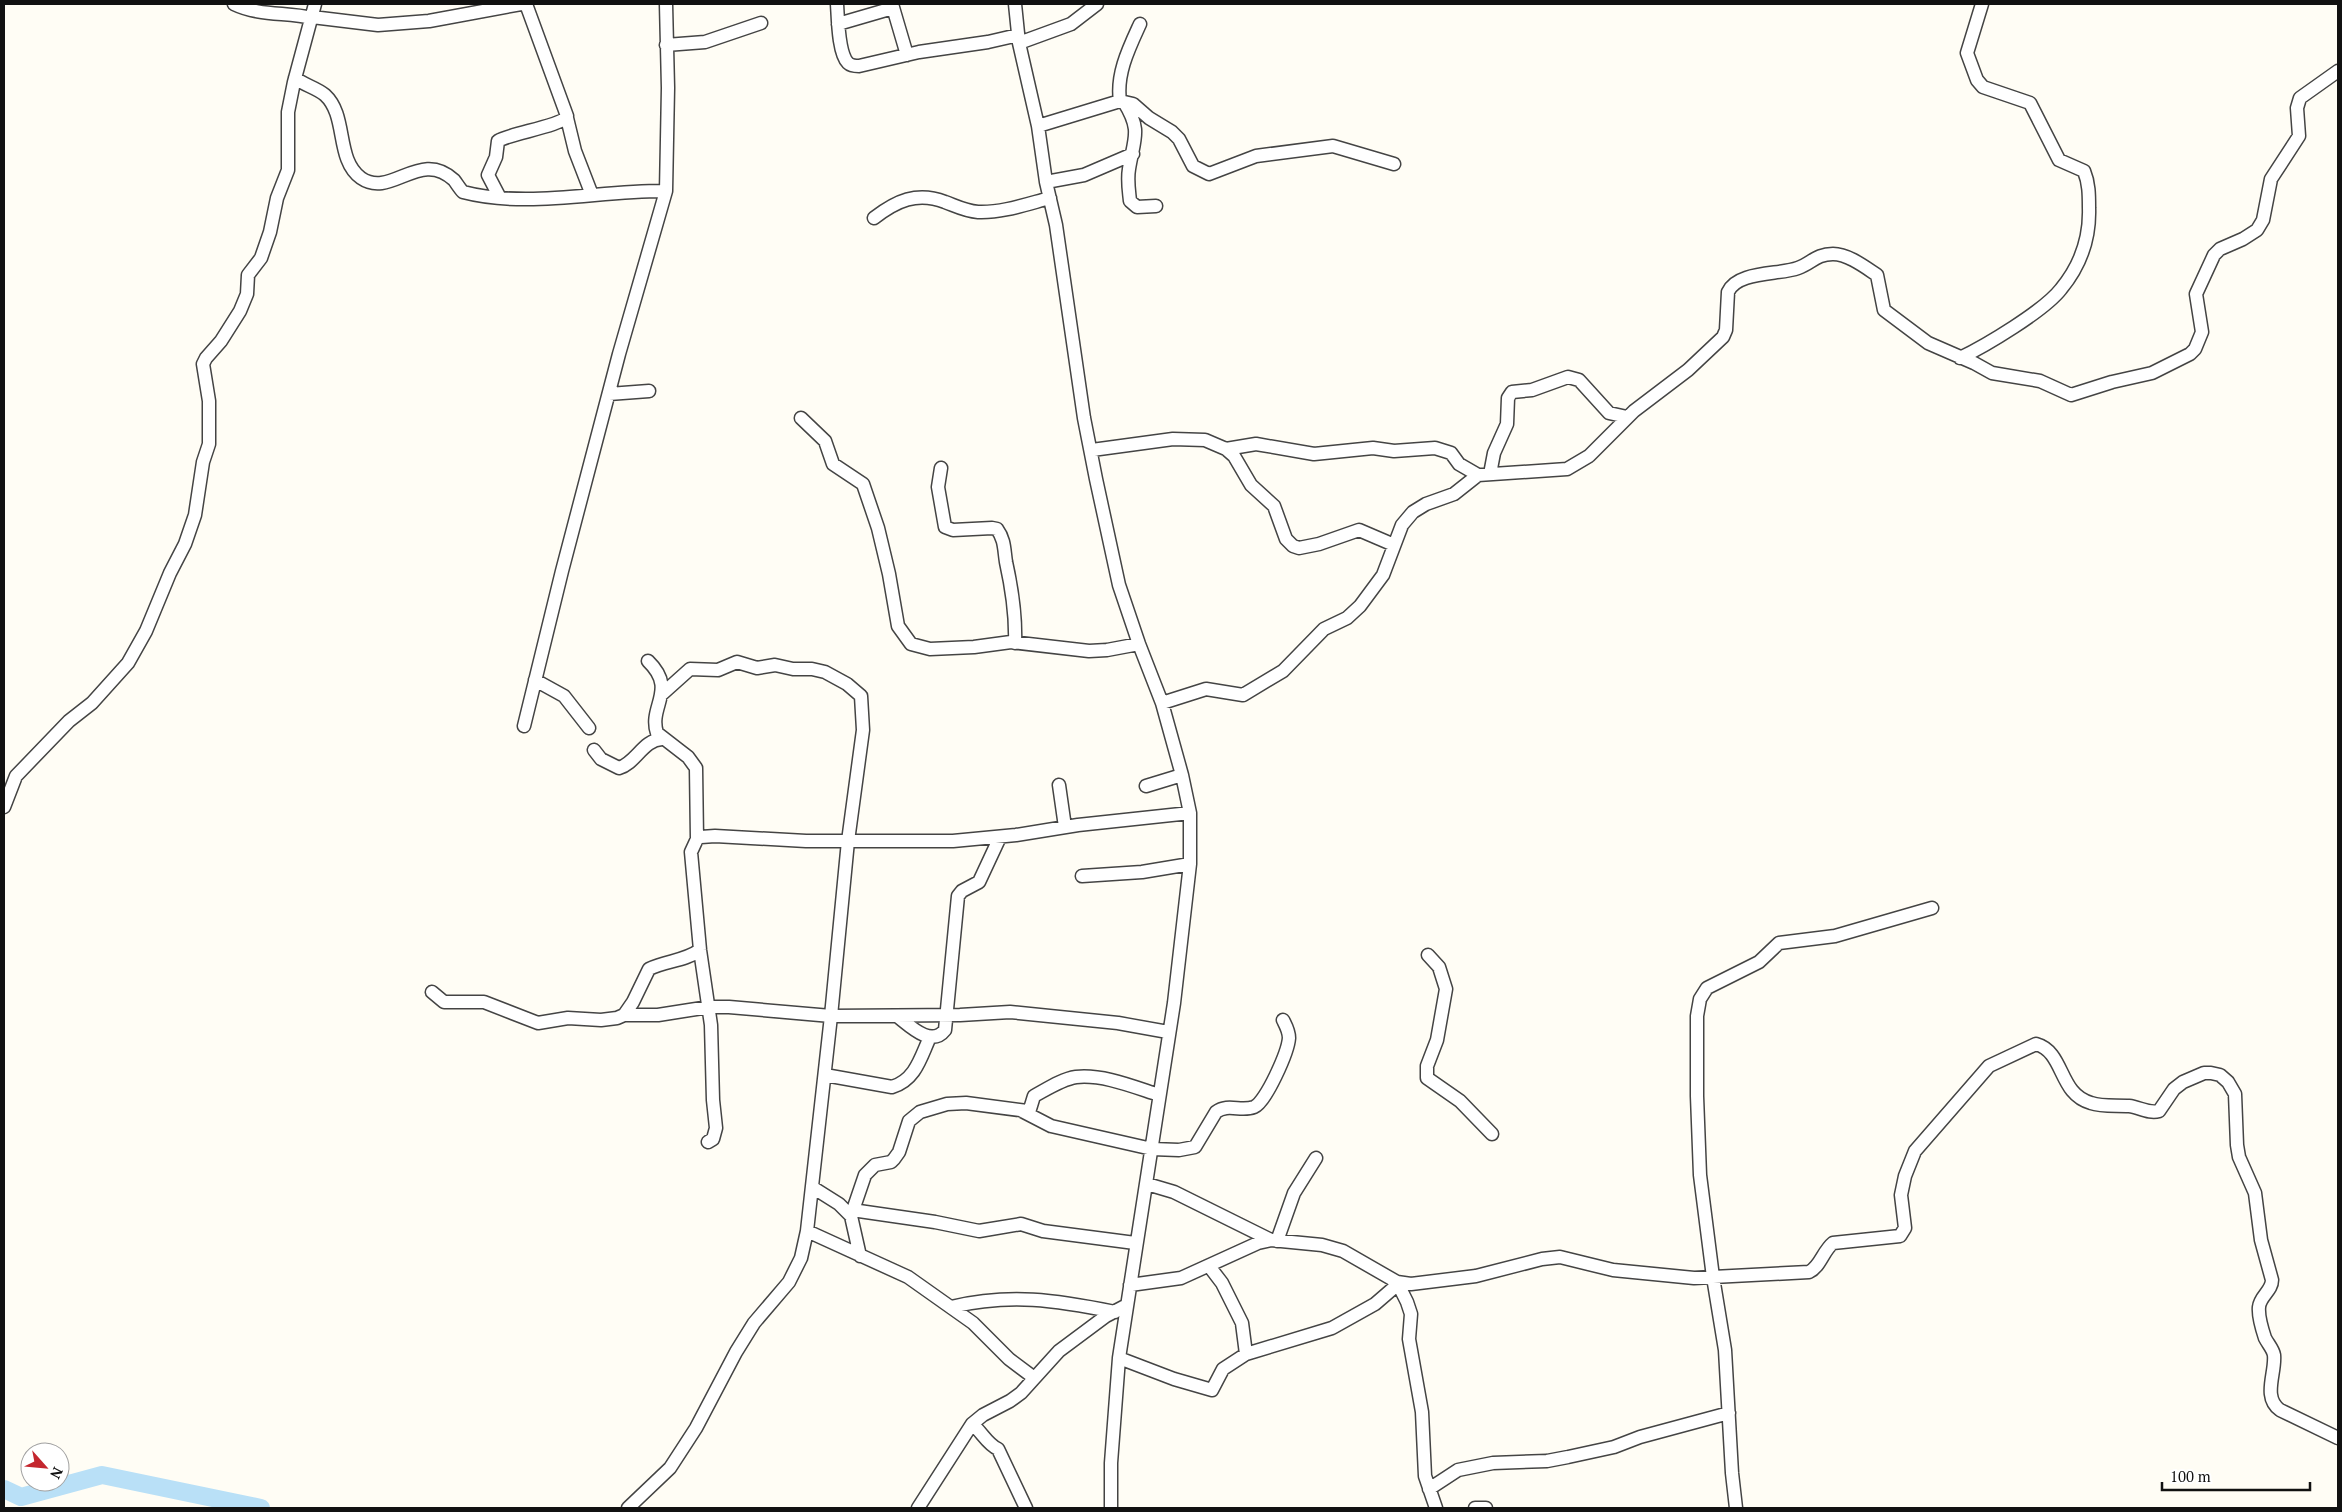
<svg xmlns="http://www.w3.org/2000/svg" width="2342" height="1512" font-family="'PT Serif',serif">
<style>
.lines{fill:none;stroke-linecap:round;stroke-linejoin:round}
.river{stroke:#b9e0f7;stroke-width:18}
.minor-casing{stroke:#444;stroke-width:15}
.minor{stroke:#fff;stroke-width:12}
</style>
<rect width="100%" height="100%" fill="#fffdf5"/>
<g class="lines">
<path class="river" d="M4 1489 21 1497 102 1475 261 1508"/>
<g class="minor-casing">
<path id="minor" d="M234 4C259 16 286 12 312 18
M837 4C838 17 838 53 848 63 851 66 855 66 859 66L919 52 988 42 1018 35
M892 4 907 55
M1015 4 1019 43 1038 126 1046 182 1056 225 1084 418 1096 479 1119 585 1139 644 1162 703 1182 775 1190 813V864L1174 1003 1119 1358 1111 1463V1508
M312 17 378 25 429 21 521 4
M838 24 893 8
M1019 43 1071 24 1097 4
M666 45 705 42 761 23
M295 78C304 85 317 88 325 95 348 116 335 159 361 178 391 199 420 148 454 180 457 184 460 189 463 192 528 209 600 190 666 191
M1120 101C1116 74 1129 48 1140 24
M1124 102C1142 131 1134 138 1129 169 1127 180 1129 191 1130 201L1137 207 1156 206
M567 118 575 151 592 195
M1038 126 1120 101 1133 104 1149 118 1172 132 1179 139 1193 166 1209 174 1256 156 1333 146 1394 164
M1046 182 1084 175 1133 154
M500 198 488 175 496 157 498 141C511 133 562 126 567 116L526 4
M874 218C896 201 917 191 945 202 956 206 965 211 978 212 1002 213 1027 204 1050 198
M1960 358C1985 346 2044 311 2061 289 2080 266 2090 238 2089 208 2089 195 2089 183 2084 171L2059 160 2030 103 1983 87 1977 80 1967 53 1982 4
M609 394 649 391
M801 418 825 441 833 464 863 484 878 528 889 574 898 626 911 644 930 649 974 647 1011 642 1089 651 1107 650 1139 644
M1226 449 1256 444 1314 454 1373 448 1394 451 1435 448 1451 453 1459 464 1478 475
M1092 450 1173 439 1205 440 1226 449 1234 456 1251 485 1274 506 1286 539 1293 546 1299 548 1319 544 1359 530 1394 545
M941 468 938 487 945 527 953 530 992 528 997 529C1005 540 1004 550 1006 562 1012 589 1016 615 1015 643
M1490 474 1494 453 1507 424 1508 398 1512 392 1532 390 1568 377 1579 380 1609 413 1627 417
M648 661C678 690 648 706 657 733L688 757 696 768 697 839
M535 680 564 696 589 728
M1162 703 1206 689 1243 695 1283 671 1324 629 1347 618 1360 606 1383 575 1402 525 1413 512 1426 504 1454 494 1478 475 1567 469 1589 456 1634 411 1688 370 1723 337 1726 330 1728 292C1737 271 1779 275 1798 268 1812 263 1816 254 1833 254 1848 254 1865 267 1877 275L1884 310 1928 343 1974 363 1992 373 2040 381 2071 395 2112 382 2152 373 2190 354 2195 349 2202 332 2196 294 2214 255 2220 249 2243 239 2257 230 2263 220 2271 179 2299 136 2297 108 2300 98 2338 71
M524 726 562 571 619 354 666 191 668 88 666 4
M594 750 601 759 619 768C636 763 643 740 662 739
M1059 785 1065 827
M1146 786 1182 775
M4 807 16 776 69 721 92 703 128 663 146 631 170 573 185 544 195 515 203 462 209 444V401L203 364 206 358 221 341 240 311 247 294 248 275 261 258 270 232 277 198 288 170V112L294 82 315 4
M1082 876 1142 872 1190 864
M1428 955 1439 967 1446 989 1437 1040 1427 1066V1078L1460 1101 1492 1134
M432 992 444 1002H484L538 1023 568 1018 601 1020 617 1018 624 1015 633 1002 649 969C667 960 683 962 700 950
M624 1015H658L709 1007H729L831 1016 960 1015 1010 1012 1118 1023 1168 1032
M897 1016C909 1025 931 1048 945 1030L958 896 962 891 979 882 1000 837
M825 1075 892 1087C916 1080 921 1056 930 1037
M1022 1111 1051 1126 1152 1149 1179 1150 1195 1147 1216 1112C1228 1103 1241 1112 1254 1107 1266 1102 1288 1052 1289 1038 1289 1031 1286 1026 1283 1020
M708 1142 713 1139 716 1128 713 1100 711 1025 700 950 691 852 697 839 701 837 715 836 806 841H953L1016 835 1078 825 1190 813
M1147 1184 1174 1192 1271 1240
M812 1187 839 1204 851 1216 860 1256
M852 1210 935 1222 979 1231 1021 1224 1043 1231 1135 1243
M851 1216 865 1175 875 1165 891 1162 894 1159 899 1152 909 1121 920 1112 947 1104 966 1103 1027 1111 1030 1109 1034 1096C1047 1089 1062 1079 1076 1077 1103 1074 1134 1087 1159 1095
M807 1231 908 1277 973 1323 1009 1359 1033 1377
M1277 1241 1294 1193 1316 1158
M1209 1266 1222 1283 1242 1323 1246 1354
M1397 1282 1407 1302 1411 1314 1409 1339 1422 1412 1425 1476 1436 1508
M1130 1285 1181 1278 1258 1243 1271 1240 1322 1245 1343 1251 1397 1282 1411 1284 1476 1276 1542 1259 1560 1257 1613 1270 1694 1278 1809 1272C1820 1267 1823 1251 1833 1243L1900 1236 1905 1228 1901 1195 1905 1176 1915 1151 1989 1066 2036 1044C2065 1052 2058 1094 2091 1103 2102 1107 2117 1105 2129 1106 2139 1107 2149 1114 2159 1111L2174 1089 2183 1082 2204 1073H2211L2220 1075 2228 1082 2235 1094 2237 1145 2239 1157 2255 1193 2261 1240 2272 1280C2272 1291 2260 1296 2259 1307 2258 1317 2262 1329 2265 1338 2268 1344 2273 1349 2274 1355 2276 1373 2262 1397 2280 1410L2338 1438
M951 1307C1010 1293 1056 1300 1115 1312
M1119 1358 1174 1379 1212 1390 1223 1369 1246 1354 1332 1328 1375 1304 1397 1285
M972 1424C982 1432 987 1444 998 1449L1026 1508
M1429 1489 1458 1470 1493 1463 1547 1461 1568 1457 1614 1447 1640 1437 1729 1413
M628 1508 670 1468 696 1428 736 1352 754 1323 789 1282 801 1258 807 1231 831 1016 848 841 863 730 861 696 847 684 825 672 812 669H793L775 665 757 668 737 662 718 670 690 669 661 695
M918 1508 972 1424 983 1415 1010 1401 1021 1393 1059 1351 1106 1316 1127 1305
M1475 1508H1486
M1736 1508 1732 1473 1725 1350 1713 1277 1700 1175 1697 1096V1016L1700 999 1707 988 1759 962 1779 943 1835 936 1932 908"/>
</g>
<use href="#minor" class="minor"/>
</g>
<rect width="2342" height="1512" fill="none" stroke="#111111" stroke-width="10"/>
<g transform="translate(45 1467) rotate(117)"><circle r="24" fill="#ffffff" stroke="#a0a0a0"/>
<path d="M0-4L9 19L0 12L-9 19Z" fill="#c4262e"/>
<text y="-8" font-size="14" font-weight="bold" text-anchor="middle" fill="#111111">N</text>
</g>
<path d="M2162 1482v8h148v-8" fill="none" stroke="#111111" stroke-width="2.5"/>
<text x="2170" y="1482" font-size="15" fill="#111111" stroke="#ffffff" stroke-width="4" paint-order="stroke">100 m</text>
</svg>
